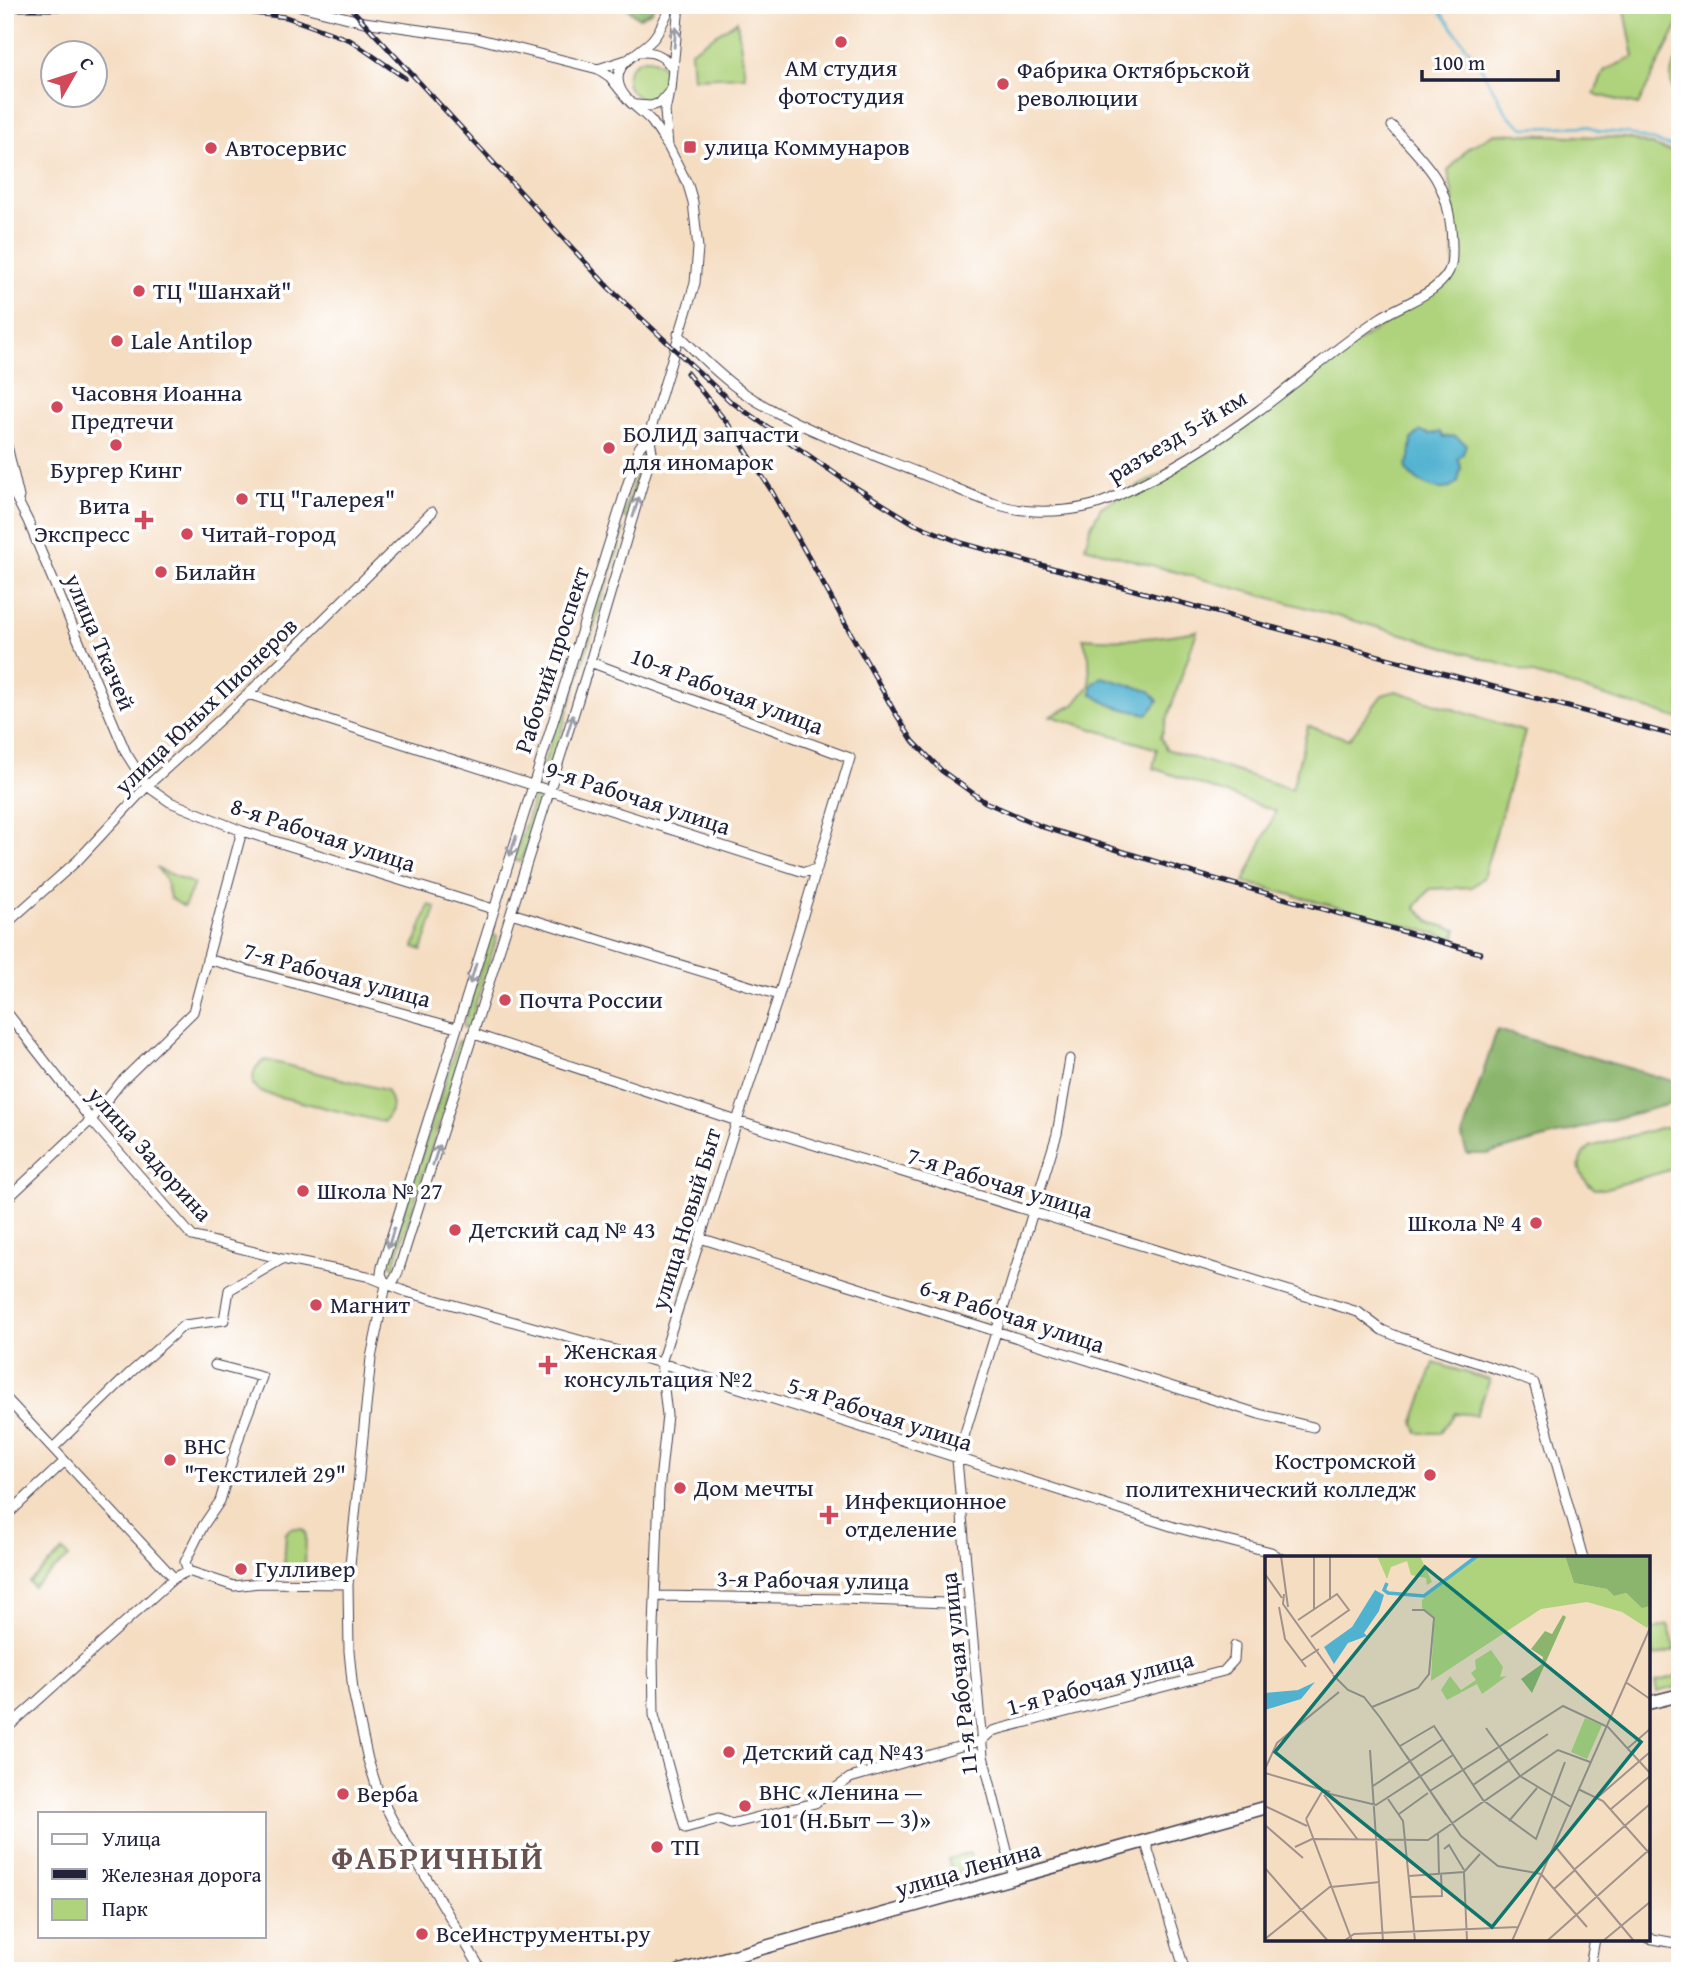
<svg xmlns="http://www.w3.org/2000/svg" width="1685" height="1976" font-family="'Gentium Book Plus',serif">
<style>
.green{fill:#afd37c;stroke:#687a5c;stroke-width:2}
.forest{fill:#8bb56c;stroke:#566c54;stroke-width:2}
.water{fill:#51b2d0;stroke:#3a6a86;stroke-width:2}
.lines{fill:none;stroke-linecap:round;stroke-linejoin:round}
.stream{stroke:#51b2d0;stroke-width:2.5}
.minor-casing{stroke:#423e4f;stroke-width:11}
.major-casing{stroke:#423e4f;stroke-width:15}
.minor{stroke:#fff;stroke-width:9}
.major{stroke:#fff;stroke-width:12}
.rail-casing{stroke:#22223b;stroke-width:5}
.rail{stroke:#fff;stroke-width:2.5;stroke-dasharray:8;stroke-linecap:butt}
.oneway{stroke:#9c9ca7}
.poi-dot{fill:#d1495b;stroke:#fff;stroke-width:2.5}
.labels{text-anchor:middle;stroke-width:7;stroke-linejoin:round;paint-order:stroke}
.poi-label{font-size:24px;fill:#22223b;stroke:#fff;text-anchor:start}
.street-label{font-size:24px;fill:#22223b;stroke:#fff}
.district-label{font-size:32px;font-weight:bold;letter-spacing:2px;fill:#6a5250;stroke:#fff}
.inset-river{fill:none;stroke:#51b2d0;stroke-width:3.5}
.inset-road{fill:none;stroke:#a1928c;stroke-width:2}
.view{fill:#0f766e;fill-opacity:0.15;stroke:#0f766e;stroke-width:3.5}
.inset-edge{fill:none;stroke:#22223b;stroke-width:3.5}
</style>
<rect width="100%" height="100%" fill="#fff"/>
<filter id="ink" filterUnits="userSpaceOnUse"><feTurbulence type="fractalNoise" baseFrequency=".0143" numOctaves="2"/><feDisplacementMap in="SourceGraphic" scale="14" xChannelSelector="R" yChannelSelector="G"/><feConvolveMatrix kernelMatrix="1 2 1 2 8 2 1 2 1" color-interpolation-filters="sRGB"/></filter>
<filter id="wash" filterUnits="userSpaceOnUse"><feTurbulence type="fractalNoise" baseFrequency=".00686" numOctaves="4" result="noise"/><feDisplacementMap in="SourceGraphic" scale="28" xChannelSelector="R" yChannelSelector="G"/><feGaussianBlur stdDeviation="1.57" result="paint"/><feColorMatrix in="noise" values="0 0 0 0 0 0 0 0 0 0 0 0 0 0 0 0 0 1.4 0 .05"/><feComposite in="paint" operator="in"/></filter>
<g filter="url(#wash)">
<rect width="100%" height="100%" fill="#f5ddc2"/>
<path class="green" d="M1624 5H1680V21L1638 105 1594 94 1605 70 1634 57Z
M737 21 745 76 693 78 691 51Z
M1680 56V103L1677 102C1670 86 1667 70 1680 56Z
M627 79a20 20 0 1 1 40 0a20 20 0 1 1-40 0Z
M1495 133 1627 138 1680 154V719L1413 637 1085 547 1090 528 1101 507 1219 442 1454 273 1453 196 1448 171 1468 148Z
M644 449 648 451 628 519 623 517Z
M619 529 624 530 548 775 541 773Z
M1197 631 1161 737 1166 749 1292 789 1308 726 1349 739 1382 695 1396 691 1525 732 1483 878 1472 887 1430 889 1415 907 1432 923 1457 930 1455 939 1244 882 1276 811 1153 768 1157 749 1051 716 1074 705 1090 685 1089 657 1083 638C1122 642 1159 638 1197 631Z
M536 790 542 792 521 862 514 860Z
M158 869 194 884 184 907 170 898 166 880Z
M429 905 436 908 422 950 414 947Z
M491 934 497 936 468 1029 463 1027Z
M458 1041 464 1043 394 1266 388 1264Z
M266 1060 386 1090C394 1103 394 1111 383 1122L260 1092 253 1084C253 1072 254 1066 266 1060Z
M1660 1128H1669L1680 1139V1161L1673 1169 1603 1189H1595C1578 1177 1573 1161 1590 1147Z
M1434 1363 1490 1380 1476 1415 1455 1413 1440 1433H1418L1414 1422Z
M291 1528 302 1529 306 1533 305 1566 300 1570H289L284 1566 286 1533Z
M63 1551 69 1557 33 1587 29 1582Z
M1668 1625 1676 1650 1654 1657 1648 1631Z
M1680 1675V1686L1657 1692 1655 1682Z
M970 1853 974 1868 952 1874 948 1859Z"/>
<path class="forest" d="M623 5H654L652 11 639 18Z
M1497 1030 1673 1081 1680 1077V1101L1488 1154H1467L1462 1137Z"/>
<path class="water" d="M1420 431 1430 434 1440 432 1444 437 1455 436 1466 444 1463 454 1458 459 1461 467 1458 482C1453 485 1449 489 1443 489 1430 490 1410 478 1405 467L1410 458 1412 439Z
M1102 677 1150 691 1158 701 1148 714C1129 711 1105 706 1091 693L1093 684Z"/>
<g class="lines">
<path class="stream" d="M1436 5 1479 64 1508 115 1524 128 1586 126 1598 131 1626 133 1680 149"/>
</g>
</g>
<g filter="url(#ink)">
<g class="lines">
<g class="minor-casing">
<path id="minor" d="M296 5 364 22 476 38 598 69 610 77 621 91
M641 52C655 51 665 56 672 68
M598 69 626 60
M636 105 651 106 660 103 671 90 679 5
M667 145C662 137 657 129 652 122 643 111 627 103 621 90 608 64 640 54 653 39 661 30 665 17 671 5
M678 334C698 354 718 374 741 391 798 430 871 453 934 479 966 492 999 510 1034 511 1062 512 1093 508 1117 496 1166 473 1215 443 1258 411 1299 381 1338 346 1380 318 1401 304 1445 292 1451 265 1453 254 1452 240 1451 228 1446 177 1423 162 1392 126
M5 437 19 497
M5 476 28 521 126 753 147 786 170 802 242 831 493 909
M590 662 850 758 779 995 737 1121 661 1363 667 1415 659 1491 653 1654 654 1715 685 1828 718 1819 731 1824 815 1803 850 1778 982 1740 992 1731 1224 1671 1234 1660 1235 1646
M248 694 804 872 817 869
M511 913 779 995
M5 925 78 860 147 786 248 694 432 512
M207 959 456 1028
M5 1010 91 1120 192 1236 282 1259 367 1276 407 1292 661 1363 1174 1527 1271 1552 1280 1558
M474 1034 737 1121 1358 1312 1382 1330 1399 1337 1512 1374 1534 1383 1583 1558
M5 1201 91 1120 121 1082 193 1012 242 831
M700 1238 1259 1414 1313 1427
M386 1285 394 1280 398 1272 590 662 652 452 649 435
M5 1397 174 1578 188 1571 234 1586 259 1583 348 1584
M53 1448 130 1373 184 1325 224 1320 229 1290 282 1259
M5 1517 65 1461
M188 1571 185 1562 203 1526 220 1501 241 1431 262 1377 215 1365
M656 1596 844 1599 970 1604
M5 1730 174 1578
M1145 1840 1185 1971
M1014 1878 983 1756 957 1459 1057 1134 1070 1059
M1648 1938 1680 1944
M482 1971 395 1825 379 1794 368 1760 353 1691 349 1651 348 1584 371 1358 386 1285 381 1274 382 1267 639 448 649 435 695 283 698 248 693 202 688 185 668 146 665 111 668 97
M726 1971 729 1958
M1589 1971 1595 1939"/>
</g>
<g class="major-casing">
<path id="major" d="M1648 1703 1680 1695
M680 1971 1267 1807"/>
</g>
<use href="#minor" class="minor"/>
<use href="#major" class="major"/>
<g class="rail-casing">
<path id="rail" d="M348 5 609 288 730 401 850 484 915 524 962 543 1030 562 1680 737
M5 9H220L286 17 350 40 405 78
M687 373 735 433 771 490 894 711 913 741 942 771 985 802 1043 827 1183 870 1480 953"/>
</g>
<use href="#rail" class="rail"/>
</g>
<defs><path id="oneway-shaft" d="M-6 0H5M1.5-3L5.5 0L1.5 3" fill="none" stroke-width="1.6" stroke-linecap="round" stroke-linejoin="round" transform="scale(1.75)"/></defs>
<g class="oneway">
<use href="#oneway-shaft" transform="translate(675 37) rotate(-85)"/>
<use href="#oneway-shaft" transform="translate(636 507) rotate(-73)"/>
<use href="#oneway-shaft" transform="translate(570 725) rotate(-73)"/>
<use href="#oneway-shaft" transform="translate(513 846) rotate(108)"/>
<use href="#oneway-shaft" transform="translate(473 974) rotate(107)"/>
<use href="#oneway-shaft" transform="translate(436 1155) rotate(-72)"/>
<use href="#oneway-shaft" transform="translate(391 1238) rotate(107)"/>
</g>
</g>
<g class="poi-dot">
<circle cx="841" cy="42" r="7"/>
<circle cx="1003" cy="84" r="7"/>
<rect x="683" y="140" width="14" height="14" rx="3.5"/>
<circle cx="211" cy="148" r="7"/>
<circle cx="139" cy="291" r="7"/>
<circle cx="117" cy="341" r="7"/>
<circle cx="57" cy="407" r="7"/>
<circle cx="116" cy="445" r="7"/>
<circle cx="609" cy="448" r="7"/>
<circle cx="242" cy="499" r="7"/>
<path d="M140.5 509.5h7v7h7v7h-7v7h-7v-7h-7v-7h7z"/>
<circle cx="187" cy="534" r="7"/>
<circle cx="161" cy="572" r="7"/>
<circle cx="505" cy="1000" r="7"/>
<circle cx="303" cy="1191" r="7"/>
<circle cx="1536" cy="1223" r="7"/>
<circle cx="455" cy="1230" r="7"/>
<circle cx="316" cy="1305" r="7"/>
<path d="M544.5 1354.5h7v7h7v7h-7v7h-7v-7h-7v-7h7z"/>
<circle cx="170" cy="1460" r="7"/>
<circle cx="1430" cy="1475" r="7"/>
<circle cx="680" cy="1488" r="7"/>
<path d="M825.5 1504.5h7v7h7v7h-7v7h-7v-7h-7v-7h7z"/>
<circle cx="241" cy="1569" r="7"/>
<circle cx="729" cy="1752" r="7"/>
<circle cx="343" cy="1794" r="7"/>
<circle cx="745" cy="1806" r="7"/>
<circle cx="657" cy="1847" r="7"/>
<circle cx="422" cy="1934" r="7"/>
</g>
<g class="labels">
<g class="poi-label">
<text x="841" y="76" text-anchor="middle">АМ студия<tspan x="841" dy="28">фотостудия</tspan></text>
<text x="1017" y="78">Фабрика Октябрьской<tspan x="1017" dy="28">революции</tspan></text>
<text x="704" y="155">улица Коммунаров</text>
<text x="225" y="156">Автосервис</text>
<text x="153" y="299">ТЦ "Шанхай"</text>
<text x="131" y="349">Lale Antilop</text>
<text x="71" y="401">Часовня Иоанна<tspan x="71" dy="28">Предтечи</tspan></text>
<text x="623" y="442">БОЛИД запчасти<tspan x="623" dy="28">для иномарок</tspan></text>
<text x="116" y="478" text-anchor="middle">Бургер Кинг</text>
<text x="256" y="507">ТЦ "Галерея"</text>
<text x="130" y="514" text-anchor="end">Вита<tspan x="130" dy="28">Экспресс</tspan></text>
<text x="201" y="542">Читай-город</text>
<text x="175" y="580">Билайн</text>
<text x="519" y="1008">Почта России</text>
<text x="317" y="1199">Школа № 27</text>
<text x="1522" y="1231" text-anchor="end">Школа № 4</text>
<text x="469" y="1238">Детский сад № 43</text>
<text x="330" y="1313">Магнит</text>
<text x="564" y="1359">Женская<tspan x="564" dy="28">консультация №2</tspan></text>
<text x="184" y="1454">ВНС<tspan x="184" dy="28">"Текстилей 29"</tspan></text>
<text x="1416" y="1469" text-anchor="end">Костромской<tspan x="1416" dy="28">политехнический колледж</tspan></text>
<text x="694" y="1496">Дом мечты</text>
<text x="845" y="1509">Инфекционное<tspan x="845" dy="28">отделение</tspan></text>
<text x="255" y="1577">Гулливер</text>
<text x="743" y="1760">Детский сад №43</text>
<text x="759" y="1800">ВНС «Ленина —<tspan x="759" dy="28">101 (Н.Быт — 3)»</tspan></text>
<text x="357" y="1802">Верба</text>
<text x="671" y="1855">ТП</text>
<text x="436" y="1942">ВсеИнструменты.ру</text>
</g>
<g class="street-label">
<text transform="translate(1177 436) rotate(-31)" y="8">разъезд 5-й км</text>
<text transform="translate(100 642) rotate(67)" y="8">улица Ткачей</text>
<text transform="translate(552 660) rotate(-72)" y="8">Рабочий проспект</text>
<text transform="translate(727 691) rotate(21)" y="8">10-я Рабочая улица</text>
<text transform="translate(206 706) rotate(-44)" y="8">улица Юных Пионеров</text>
<text transform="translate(638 798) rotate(18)" y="8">9-я Рабочая улица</text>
<text transform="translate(323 835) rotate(18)" y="8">8-я Рабочая улица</text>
<text transform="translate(337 975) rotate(15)" y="8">7-я Рабочая улица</text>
<text transform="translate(150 1154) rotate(48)" y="8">улица Задорина</text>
<text transform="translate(1000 1183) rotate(17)" y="8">7-я Рабочая улица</text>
<text transform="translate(686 1219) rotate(-73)" y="8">улица Новый Быт</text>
<text transform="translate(1012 1316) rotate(18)" y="8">6-я Рабочая улица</text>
<text transform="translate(880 1414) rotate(18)" y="8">5-я Рабочая улица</text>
<text transform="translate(813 1580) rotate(1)" y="8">3-я Рабочая улица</text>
<text transform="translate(959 1674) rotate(-96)" y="8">11-я Рабочая улица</text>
<text transform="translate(1100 1683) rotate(-15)" y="8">1-я Рабочая улица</text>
<text transform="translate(968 1869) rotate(-16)" y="8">улица Ленина</text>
</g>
<g class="district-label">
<text x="438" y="1869">ФАБРИЧНЫЙ</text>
</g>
</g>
<g transform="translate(1265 1556)">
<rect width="385" height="385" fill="#f5ddc2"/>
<path d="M112 0H155L167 26 162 29 161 22 146 19 142 5 126 11 122 23ZM213 0H300L309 27 342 33 349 40 361 37 374 49 385 50V66L382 72 357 56 322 46 276 53 166 125 169 61 157 52V44ZM226 94 238 111 235 121 242 120 217 138 212 128 182 144 176 134 185 120 196 134 211 124 206 117 211 113 210 104ZM320 162 337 169 322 203 306 196Z" fill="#afd37c"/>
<path d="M300 0H385V50L377 52 361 37 349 40 342 33 309 27ZM298 59 301 61 267 137 256 123 277 108 278 101 266 93 280 75 287 78Z" fill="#8bb56c"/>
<path d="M110 34 119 39 114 55 99 77 102 80 83 87 69 108 59 91 87 71ZM50 126 36 143 0 154V137L33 134Z" fill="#51b2d0"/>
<path class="inset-river" d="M122 27 119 34 123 37 159 40 212 0"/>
<path class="inset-road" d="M16 0 23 51M0 18 17 42M19 38 18 48 68 118M65 44V0M14 51 20 83 41 111M49 54V0M33 64 72 38 84 54 46 81M36 105 54 93M68 119 83 134 99 141 117 164M362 127 385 143M107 151 153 132 164 118 169 62 159 54H147M116 163 196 280 233 310 276 318 322 371M221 172 255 220 306 251M135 190 169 170 218 244 271 283 300 206M363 192 385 173M105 194 118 385M141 199 181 259M0 213 12 187 74 136M0 217 65 236M208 229 283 178M108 230 178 183M313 233 338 245 385 298M165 235 298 150 343 171 385 217M61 237 111 249 188 199M59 239 93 284M333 241 385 196M123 243 138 265 150 385M0 250 42 270M346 253 385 220M134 258 163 237M41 263 87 385M41 263 58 234M244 265 272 232M0 269 38 302M173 277 174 318M289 289 369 385M30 291 47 283 163 284 293 194 325 206M179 293 184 289 199 314M0 312 63 385M310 313 385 248M199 317 202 385M144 320 199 316 215 298M66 331 115 326M289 333 310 314M146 341 177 340 176 318M0 383 66 330M79 385 89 378 253 371M247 385 385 72M282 385 385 293M338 385 385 346"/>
<path class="view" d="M160 11 376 186 227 371 10 196Z"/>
<rect width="385" height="385" class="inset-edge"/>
</g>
<rect width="1685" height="1976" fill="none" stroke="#fff" stroke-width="28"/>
<rect x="38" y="1812" width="228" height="126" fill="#ffffff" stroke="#a7a7b1" stroke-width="2"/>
<rect x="52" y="1834" width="35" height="10" fill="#ffffff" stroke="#a7a7b1" stroke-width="2"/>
<text x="102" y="1846" font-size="21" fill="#22223b">Улица</text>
<rect x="52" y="1869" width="35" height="10" fill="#22223b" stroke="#a7a7b1" stroke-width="2"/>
<text x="102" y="1882" font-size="21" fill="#22223b">Железная дорога</text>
<rect x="52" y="1899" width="35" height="21" fill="#afd37c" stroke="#a7a7b1" stroke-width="2"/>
<text x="102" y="1916" font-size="21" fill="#22223b">Парк</text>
<g transform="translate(74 74) rotate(51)"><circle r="33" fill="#ffffff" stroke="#a7a7b1" stroke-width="2"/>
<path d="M0-5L12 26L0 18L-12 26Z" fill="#d1495b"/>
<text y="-10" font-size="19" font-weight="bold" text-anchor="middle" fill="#22223b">С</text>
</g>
<path d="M1422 70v10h136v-10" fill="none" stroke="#22223b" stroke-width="3.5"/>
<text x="1433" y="70" font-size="21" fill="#22223b" stroke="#ffffff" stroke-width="5" paint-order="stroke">100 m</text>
</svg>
